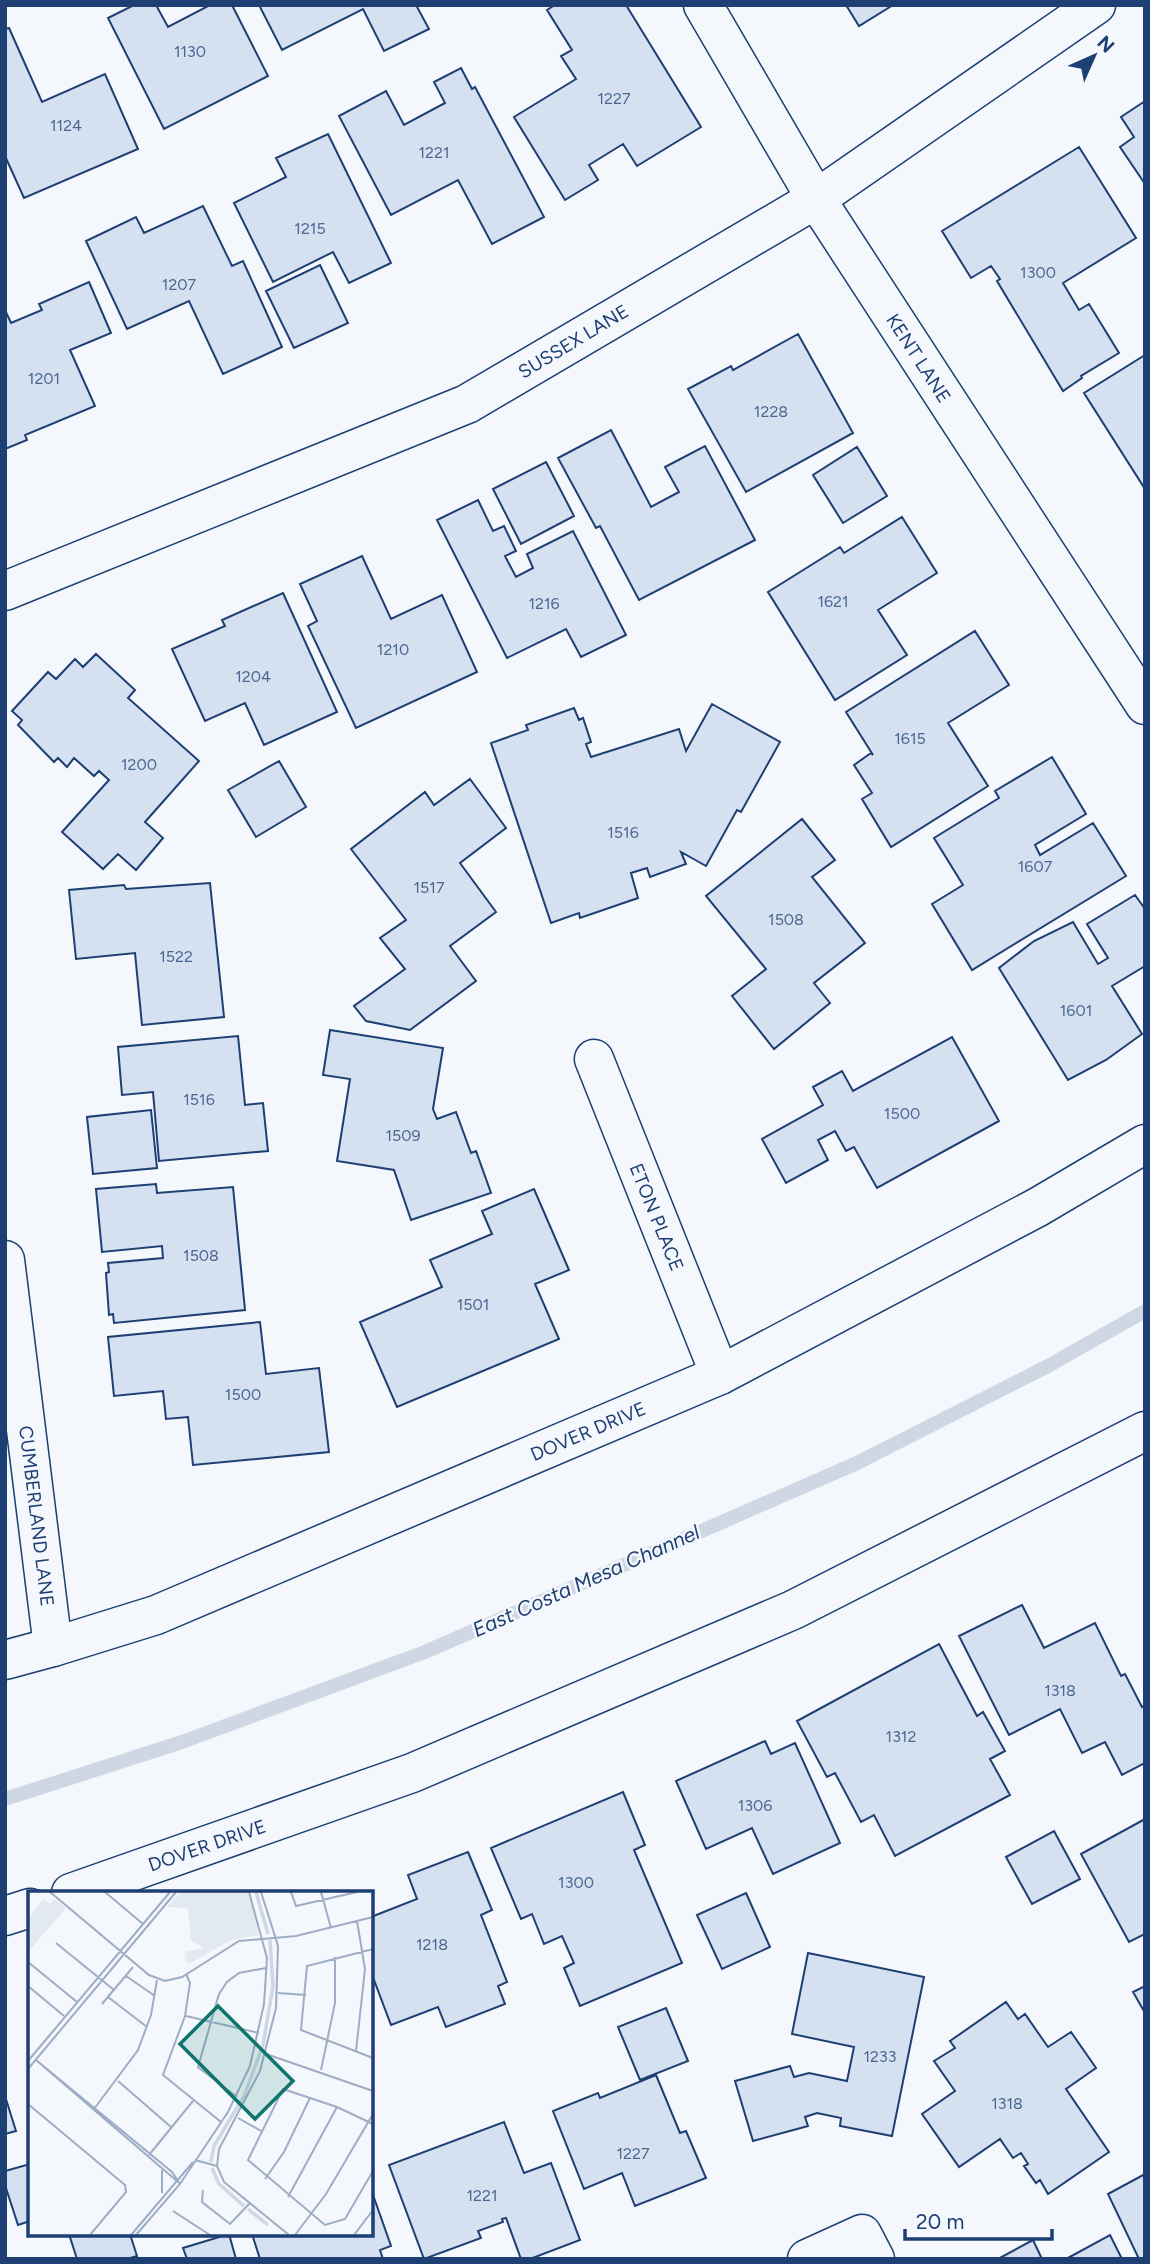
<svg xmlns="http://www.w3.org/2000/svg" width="1150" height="2264" font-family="Figtree,sans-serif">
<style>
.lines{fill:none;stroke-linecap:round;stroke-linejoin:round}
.stream{stroke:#cfd7e4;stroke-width:14}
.building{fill:#d5e0f0;stroke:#1d3f73;stroke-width:2}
.street-casing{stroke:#1d3f73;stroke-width:41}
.secondary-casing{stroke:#1d3f73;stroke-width:41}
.street{stroke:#f4f7fb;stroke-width:38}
.secondary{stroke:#f4f7fb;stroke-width:38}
.labels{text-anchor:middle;stroke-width:5;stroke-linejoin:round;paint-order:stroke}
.number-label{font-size:16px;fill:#4b6792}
.street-label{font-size:19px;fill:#1d3f73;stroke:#f4f7fb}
.water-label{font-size:21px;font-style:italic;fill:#1d3f73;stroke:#f4f7fb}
.inset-river{fill:none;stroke:#cfd7e4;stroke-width:3.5}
.inset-road{fill:none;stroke:#9eadc5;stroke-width:2}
.view{fill:#0f766e;fill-opacity:0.15;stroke:#0f766e;stroke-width:3.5}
.inset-edge{fill:none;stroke:#1d3f73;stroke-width:3.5}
</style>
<rect width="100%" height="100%" fill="#f4f7fb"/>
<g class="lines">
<path class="stream" d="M5 1799 182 1742 425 1652 857 1463 1048 1366 1145 1311"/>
</g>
<path class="building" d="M134 5H156L168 27 210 5H232L268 76 164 129 108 18Z
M259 5H416L429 29 384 51 363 9 282 50Z
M555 5H626L701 127 637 166 623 144 589 165 598 180 565 200 514 117 576 79 561 56 572 50 547 10Z
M846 5H893L859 26Z
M9 28 42 102 105 74 138 149 24 198 5 156V29Z
M461 68 472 89 475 87 544 217 492 244 458 180 391 215 339 116 386 91 404 125 445 103 434 82Z
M1145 101V184L1120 147 1134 137 1121 117Z
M328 134 391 263 349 283 333 252 273 282 234 203 286 177 276 158Z
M1079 147 1136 238 1063 283 1079 310 1089 304 1119 353 1081 376 1082 378 1063 391 997 281 1000 279 991 266 971 278 942 231Z
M203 206 232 266 243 261 282 347 223 374 189 301 127 329 86 241 136 217 144 233Z
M320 265 348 323 294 348 266 291Z
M89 282 111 333 70 350 95 406 25 435 27 440 5 449V310L11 323 42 310 39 304Z
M798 334 853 433 746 492 688 389 731 366 733 370Z
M1145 355V489L1084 393Z
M611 430 651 507 679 492 665 467 705 446 755 540 639 600 600 526 596 528 558 458Z
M857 447 887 496 843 523 813 475Z
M546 462 574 516 521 544 493 489Z
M478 500 493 531 504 526 516 551 505 556 516 577 533 568 527 554 573 531 626 635 581 657 566 629 507 658 437 520Z
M902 517 937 573 878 610 907 655 835 700 768 592 840 547 844 553Z
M362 556 391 619 442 595 477 672 356 728 308 626 317 621 300 584Z
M283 593 337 712 264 745 245 703 205 721 172 649 225 626 222 620Z
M975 631 1009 685 948 723 988 786 891 847 862 799 872 793 854 765 871 753 873 755 846 712Z
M96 654 135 690 128 698 199 761 145 822 163 838 136 870 118 854 103 869 62 832 109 780 99 771 94 776 74 758 67 767 58 758 54 762 18 725 22 720 12 711 48 672 56 679 75 659 83 667Z
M712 704 780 742 741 812 737 810 706 866 681 852 686 864 650 877 647 868 631 873 638 898 580 918 579 913 551 923 491 743 528 730 526 725 574 708 579 720 583 718 591 742 586 744 591 757 679 729 686 751Z
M1052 757 1086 814 1035 845 1040 855 1093 823 1126 876 972 970 932 904 963 885 934 838 999 798 995 791Z
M279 761 306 807 256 837 228 790Z
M470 779 506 828 460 863 496 912 450 946 476 981 410 1030 366 1021 354 1006 405 969 380 938 406 920 351 849 425 792 434 805Z
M802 819 835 860 812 877 865 943 814 983 830 1003 774 1049 732 996 766 969 706 896Z
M210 883 224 1017 142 1025 135 953 76 959 69 890 124 885 126 889Z
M1135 895 1145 909V966L1112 986 1142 1034 1106 1060 1068 1080 999 968 1034 941 1073 922 1098 964 1108 958 1087 924Z
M330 1030 443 1048 433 1109 437 1119 456 1112 471 1153 476 1151 491 1193 411 1220 394 1170 337 1161 350 1079 323 1075Z
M238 1036 245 1105 263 1103 268 1151 159 1161 153 1092 122 1095 118 1047Z
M952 1037 999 1121 877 1188 854 1147 846 1151 835 1131 818 1140 828 1160 786 1183 762 1139 823 1105 813 1087 842 1071 853 1091Z
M151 1110 157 1168 93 1174 87 1117Z
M156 1184 157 1193 233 1187 245 1310 114 1323 113 1314 109 1315 106 1273 109 1272 108 1263 163 1258 162 1246 102 1252 96 1189Z
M534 1189 569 1270 535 1284 559 1339 397 1407 360 1322 442 1287 430 1260 492 1234 482 1211Z
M260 1322 266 1374 319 1368 329 1452 193 1465 188 1417 166 1419 163 1391 114 1396 108 1337Z
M1022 1605 1044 1648 1095 1623 1121 1676 1125 1674 1142 1707 1145 1705V1763L1122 1775 1105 1742 1082 1753 1060 1709 1009 1735 959 1636Z
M939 1644 977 1716 983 1712 1005 1751 990 1759 1010 1795 895 1856 874 1815 861 1822 835 1773 827 1777 797 1721Z
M765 1741 771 1754 795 1743 840 1843 773 1874 752 1828 706 1849 676 1781Z
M623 1792 645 1845 634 1850 682 1963 580 2006 564 1968 574 1963 562 1936 544 1944 532 1914 521 1919 491 1848Z
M1145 1819V1934L1129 1942 1081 1854Z
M1054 1831 1080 1879 1032 1904 1006 1857Z
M468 1852 492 1910 481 1915 507 1982 498 1986 505 2004 446 2027 438 2007 391 2025 371 1972V1917L417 1899 408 1875Z
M746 1893 770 1947 722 1969 697 1915Z
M808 1953 924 1977 892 2136 840 2126 841 2118 817 2113 805 2117 808 2126 753 2141 735 2081 790 2066 794 2077 809 2073 847 2081 854 2047 792 2034Z
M1145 1986V2013L1133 1992Z
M1006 2002 1018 2019 1025 2014 1048 2047 1071 2032 1096 2068 1066 2089 1109 2152 1048 2194 1040 2180 1036 2183 1024 2166 1028 2164 1021 2153 1013 2158 1000 2139 959 2167 922 2114 955 2091 934 2061 955 2048 950 2041Z
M666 2008 688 2061 640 2080 618 2027Z
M656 2075 680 2133 686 2131 706 2178 635 2206 622 2173 584 2189 553 2111 598 2093 600 2098Z
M5 2096 16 2131 5 2134Z
M504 2122 524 2173 551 2163 580 2240 530 2259H521L506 2218 502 2219 503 2222 478 2231 481 2238 424 2259 389 2165Z
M30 2164V2221L18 2225 5 2185V2171Z
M1145 2174V2259H1139L1108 2194Z
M372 2192 391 2246 380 2250 383 2259H260L252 2234H371Z
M69 2234H130L137 2256 127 2259H77Z
M229 2234 236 2259H187L183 2248Z
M1110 2235 1122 2259H1066Z
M1033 2240 1042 2259H998Z"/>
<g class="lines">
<g class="street-casing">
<path id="street" d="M703 5 816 199 1145 705
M5 591 467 404 816 199 1096 5
M594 1059 720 1375
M5 1260 53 1647
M71 1893 412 1773 793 1610 1145 1431
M5 1916 30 1908
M807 2259 862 2234 875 2259"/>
</g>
<g class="secondary-casing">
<path id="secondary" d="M5 1660 53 1647 156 1615 720 1375 1038 1207 1145 1144"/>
</g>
<use href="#street" class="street"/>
<use href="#secondary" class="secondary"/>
</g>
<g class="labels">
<g class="number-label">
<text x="190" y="57">1130</text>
<text x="614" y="104">1227</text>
<text x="66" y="131">1124</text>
<text x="434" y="158">1221</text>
<text x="310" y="234">1215</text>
<text x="1038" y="278">1300</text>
<text x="179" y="290">1207</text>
<text x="44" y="384">1201</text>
<text x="771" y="417">1228</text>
<text x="833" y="607">1621</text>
<text x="544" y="609">1216</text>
<text x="393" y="655">1210</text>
<text x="253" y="682">1204</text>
<text x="910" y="744">1615</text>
<text x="139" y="770">1200</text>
<text x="623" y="838">1516</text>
<text x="1035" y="872">1607</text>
<text x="429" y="893">1517</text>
<text x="786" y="925">1508</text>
<text x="176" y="962">1522</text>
<text x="1076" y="1016">1601</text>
<text x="199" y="1105">1516</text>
<text x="902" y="1119">1500</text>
<text x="403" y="1141">1509</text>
<text x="201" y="1261">1508</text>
<text x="473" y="1310">1501</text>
<text x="243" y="1400">1500</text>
<text x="1060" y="1696">1318</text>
<text x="901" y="1742">1312</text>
<text x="755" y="1811">1306</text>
<text x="576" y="1888">1300</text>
<text x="432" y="1950">1218</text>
<text x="880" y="2062">1233</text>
<text x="1007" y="2109">1318</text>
<text x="633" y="2159">1227</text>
<text x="482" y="2201">1221</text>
</g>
<g class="street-label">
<text transform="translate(573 341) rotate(-31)" y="7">SUSSEX LANE</text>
<text transform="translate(919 358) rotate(57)" y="7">KENT LANE</text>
<text transform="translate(657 1217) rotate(68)" y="7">ETON PLACE</text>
<text transform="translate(588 1431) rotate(-23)" y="7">DOVER DRIVE</text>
<text transform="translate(37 1516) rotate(83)" y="7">CUMBERLAND LANE</text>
<text transform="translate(207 1845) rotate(-19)" y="7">DOVER DRIVE</text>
</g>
<g class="water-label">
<text transform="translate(586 1581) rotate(-24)" y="7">East Costa Mesa Channel</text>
</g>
</g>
<g transform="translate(28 1891)">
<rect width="345" height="345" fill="#f4f7fb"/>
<path d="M152 1H219L227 19 230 44 203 49 161 73 154 63 160 68 156 61 176 57 163 49 160 17 139 16ZM15 8 22 13 26 8 38 17 0 61V28Z" fill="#e3e9f0"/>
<path class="inset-river" d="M228 1 240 43M183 271 186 255 216 205 235 154 245 95 242 49M184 277 191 293 216 315M220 318 240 334"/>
<path class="inset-road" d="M22 1 121 84 137 90 154 86 211 50 268 45 345 26M77 1 115 33M233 1 250 55 248 117 232 180 191 258 189 275 196 291 261 344M263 1 268 15 329 1M293 1 303 37M28 52 86 99M345 58 279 75 273 139 345 167M0 71 49 111M158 83 162 92 157 125 135 184 193 231M98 85 127 105M0 95 36 125M250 102 278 104M80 106 119 136M74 113 105 76M158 125 231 142M328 160 337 78 329 30M238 163 345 200M8 169 144 281 152 293M8 169 150 291M0 170 142 1M0 178 148 1M293 179 307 112V66M90 190 143 236M209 206 170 176 191 103 199 91 211 82 238 77M0 213 97 294 98 301 62 344M66 218 110 159 123 124 129 89M210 227 235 241M345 233 309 216 255 198 220 269 297 334 317 328 345 280M121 264 165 210M167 269 189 275M237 288 256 261 282 207M175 299 174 311 202 333 222 312M134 302V279M260 306 309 216M145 320 182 344M103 344 165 271M108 344 152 293 200 221 222 175 236 113 239 67 221 1M267 344 298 303 345 223M326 344 345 319"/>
<path class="view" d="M190 115 265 190 227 228 152 153Z"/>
<rect width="345" height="345" class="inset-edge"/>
</g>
<rect width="1150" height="2264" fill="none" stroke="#1d3f73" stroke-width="14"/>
<g transform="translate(1094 56) rotate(45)" stroke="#f4f7fb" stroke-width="5" paint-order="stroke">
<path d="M0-5L12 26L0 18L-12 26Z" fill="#1d3f73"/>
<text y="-10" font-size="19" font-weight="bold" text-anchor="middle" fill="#1d3f73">N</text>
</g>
<path d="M905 2229v10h147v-10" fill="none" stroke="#1d3f73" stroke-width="3.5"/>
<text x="916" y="2229" font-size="21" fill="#1d3f73" stroke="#f4f7fb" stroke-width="5" paint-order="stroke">20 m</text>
</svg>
